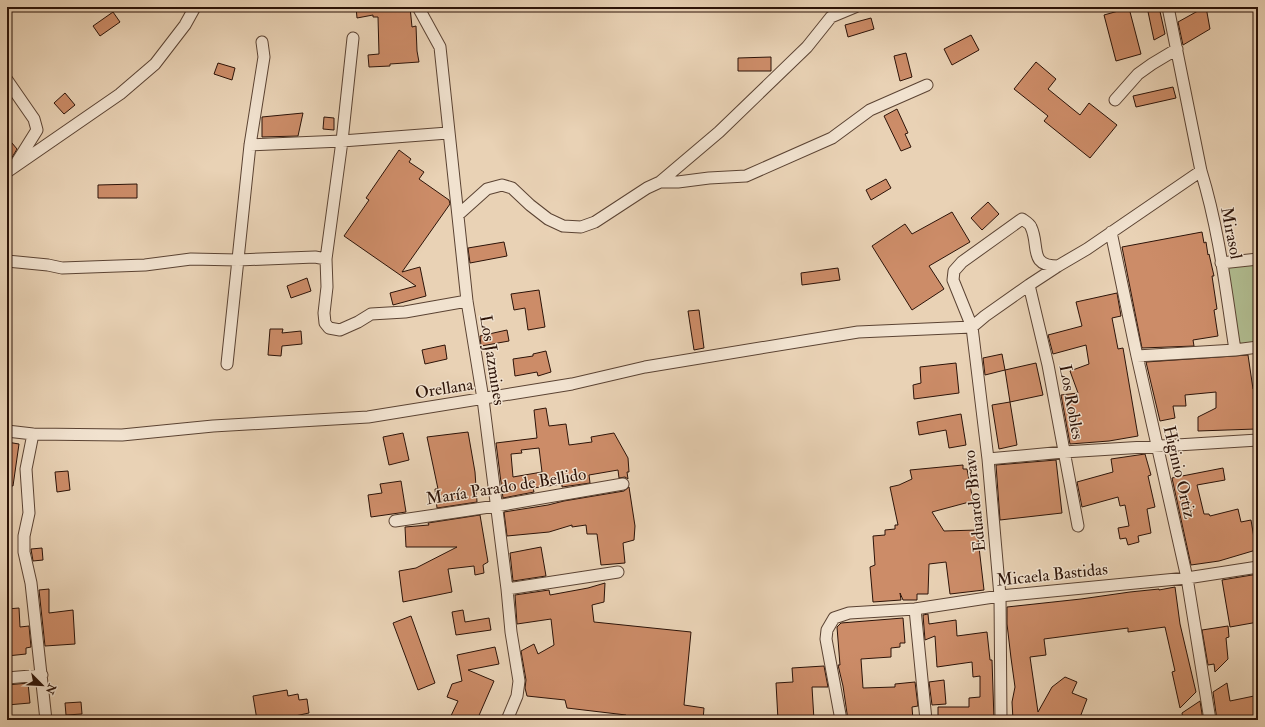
<svg xmlns="http://www.w3.org/2000/svg" width="1265" height="727" font-family="'IM FELL Double Pica',serif">
<style>
.green{fill:#b1bd91;stroke:#6e684c}
.building{fill:#cc8c68;stroke:#2c1308;fill-rule:evenodd}
.lines{fill:none;stroke-linecap:round;stroke-linejoin:round}
.minor-casing{stroke:#5b4333;stroke-width:13}
.minor{stroke:#f1e2cf;stroke-width:11}
.labels{text-anchor:middle;stroke-width:3;stroke-linejoin:round;paint-order:stroke}
.street-label{font-size:17px;fill:#2c1308;stroke:#f1e2cf}
</style>
<rect width="100%" height="100%" fill="#e9d2b5"/>
<filter id="stains"><feTurbulence type="fractalNoise" baseFrequency=".005" numOctaves="4"/><feColorMatrix values="0 0 0 0 .2 0 0 0 0 .09 0 0 0 0 .02 0 0 0 .5 -.17"/></filter>
<radialGradient id="worn" r=".72"><stop offset=".6" stop-color="#630" stop-opacity="0"/><stop offset="1" stop-color="#630" stop-opacity=".3"/></radialGradient>
<path class="green" d="M1258 259V347L1235 350 1221 263Z"/>
<path class="building" d="M356 7H410L412 27 416 26 417 51 419 62 390 64V66L369 67 368 55 379 54 378 17H373V15L357 18Z
M1147 7H1159L1165 34 1154 40Z
M1205 7H1206L1210 29 1183 45 1178 22Z
M1129 8 1141 54 1116 61 1104 15Z
M113 12 120 22 100 36 93 26Z
M871 18 874 29 848 37 845 25Z
M971 35 979 50 952 65 944 49Z
M906 53 912 77 900 81 894 56Z
M771 57V71H738V58Z
M1036 62 1056 79 1048 89 1080 115 1089 103 1117 125 1090 158 1044 121 1048 116 1014 89Z
M218 63 235 68 232 80 214 74Z
M1173 87 1176 98 1136 107 1133 96Z
M65 93 75 105 64 114 54 103Z
M897 109 908 133 905 134 911 147 901 151 884 116Z
M303 113 298 136 262 137V117Z
M324 117 334 118V130L323 129Z
M7 137 17 149 11 159 7 162Z
M399 150 411 159 409 162 424 172 419 179 449 200 450 204 402 272 420 267 426 296 393 305 390 293 416 286 344 236 369 200 366 198Z
M886 179 891 188 871 200 866 190Z
M137 184V198H98V185Z
M988 202 999 214 982 230 971 218Z
M952 212 970 242 929 266 944 289 912 310 872 246 905 224 912 234Z
M1202 232 1204 243 1206 242 1208 255 1209 254 1214 276H1212L1217 309 1214 310 1218 336 1193 340 1194 346 1142 348 1122 247Z
M504 242 507 256 470 263 468 248Z
M838 268 840 280 802 285 801 273Z
M307 278 311 291 291 298 287 286Z
M539 290 545 327 528 330 525 308 514 310 511 294Z
M1117 293 1121 316 1112 318 1118 349 1123 348 1138 436 1109 441 1070 444 1061 395 1078 393 1070 371 1089 364 1086 345 1053 354 1048 335 1082 326 1076 302Z
M699 310 704 348 694 350 688 311Z
M270 329H283L282 333 301 331 302 344 282 346 281 356 268 355Z
M507 330 509 341 481 346 480 336Z
M445 345 447 359 425 364 422 350Z
M546 351 551 372 538 376 537 372 515 376 513 359 533 356V354Z
M1002 354 1005 370 985 375 983 358Z
M1248 355 1253 389H1258V425H1256V429L1198 431V417L1216 408V392L1185 395 1186 406H1173L1175 418 1160 421 1146 362Z
M956 363 959 393 914 399 913 385 921 383 920 367Z
M1036 363 1043 395 1010 402 1005 370Z
M1010 402 1017 445 999 449 992 405Z
M546 408 549 426 566 424 569 445 592 442 591 437 614 433 628 458 629 472H627L628 479 625 477 619 478 618 470 589 475 590 483 562 487V484L533 488 534 492 503 498 496 443 537 438 534 410ZM539 448 542 472 513 477 511 454 522 453 521 450Z
M961 414 966 445 949 448 946 430 919 435 917 422Z
M468 432 475 472 477 502 437 508 435 489H438L427 437Z
M403 433 409 460 389 465 383 437Z
M7 442 19 444 13 486 7 485Z
M1145 454 1151 475 1148 476 1155 507 1147 509 1151 533 1138 536 1139 542 1128 545 1126 538 1120 539 1118 528 1129 526 1125 505 1120 506 1118 497 1082 507 1077 482 1113 472 1111 459Z
M1056 460 1062 513 1000 520 996 465Z
M963 465V469H967L973 501 932 512 944 531 977 530 984 590 950 594 946 562 929 564 928 594H917V600H903L900 593 901 600 873 602 870 567 875 565 873 536 885 535V530L895 529V525H898L890 487 899 485 912 479 910 470Z
M1223 468 1225 480 1197 485 1204 514H1209L1210 516 1238 509 1241 522 1251 520 1256 550 1219 561 1191 565 1172 478Z
M68 471 70 490 57 492 55 472Z
M401 481 406 512 371 517 368 495 382 493 380 484Z
M629 487 635 526 634 540 623 543 625 563 601 565 597 534H587L586 525 572 527V525L549 532 507 536 504 512 548 505 564 501 624 491Z
M480 515 488 562 483 565 484 573 475 575 474 566 448 569 452 592 403 602 399 571 416 568 457 547H406L405 527 429 525 428 523Z
M541 547 546 576 513 581 510 553Z
M42 548 43 560 33 561 31 549Z
M1258 574V622L1230 627 1222 580Z
M605 583 604 602 592 605 594 622 691 632 684 705 704 708 703 720H625L626 715 567 708 565 700 527 696 525 688 526 680 521 651 534 644 538 654 554 645 551 619 517 624 515 595 549 590 550 595 588 588Z
M1175 587 1180 624 1196 692 1180 708 1172 672 1175 671 1165 627 1128 632V628L1044 639 1046 655 1030 657 1038 712 1052 687 1065 677 1077 682 1072 693 1087 699 1079 720H1013L1012 702 1015 687 1011 658 1007 624V607L1081 599 1130 592 1159 589V590Z
M49 589V613L73 610 75 644 45 646 39 590Z
M19 608 20 627 29 626 31 647 26 648V654L7 656V609Z
M463 610 465 622 489 618 491 630 456 635 452 612Z
M928 614 929 624 956 620 957 636 987 632 990 660H992L994 720H938V707H969V698L980 697V676L973 677 972 662 937 667 935 636 925 640 923 615Z
M411 616 435 683 418 690 393 623Z
M903 618 905 643H900V647L891 648V657L861 659 863 688 895 687V684L915 682 918 706 912 707 913 720H848L843 686 838 665H840L837 627 841 623Z
M1228 626 1229 637 1226 638 1228 659 1215 672 1214 664 1208 665 1202 630Z
M495 647 499 664 468 670 494 681 477 720H449L458 701 447 697 452 684 462 681 457 655Z
M824 666 828 687H812L814 720H778L776 683 793 682 792 668Z
M944 680 946 704 932 705 929 682Z
M28 683 30 703 7 705V685Z
M1227 683 1230 701 1254 696V698L1258 697V720H1217L1213 692Z
M287 690 288 696 298 694 299 700 307 699 309 713 295 716V718L286 720H257L253 696Z
M1200 701 1203 720H1183L1182 713Z
M81 702 82 714 66 715 65 703Z"/>
<g class="lines">
<g class="minor-casing">
<path id="minor" d="M418 7 440 47 467 301 483 399 507 589 511 632 519 681 517 696 507 720
M1168 7 1201 171C1219 229 1226 291 1235 350
M353 38 342 141 326 259 327 287 324 313 325 323 329 328 340 330 358 322 371 314 405 312 467 301
M7 80 34 119 37 130 17 162
M1115 100 1138 74 1152 64 1177 49
M250 145 342 141 448 133
M7 172 120 94 155 64 185 25 195 7
M660 182H678L709 178 746 176 832 138 870 110 927 85
M458 215 487 189 502 185 512 188 530 205 548 219 563 226 581 227 595 222 647 188 660 182 719 132 807 47 831 17 855 7
M1111 232 1137 356 1187 578 1210 720
M7 261 48 265 62 268 145 265 191 259 238 260 315 257 326 259
M1221 263 1258 259
M1029 285 1048 365 1078 526
M1137 356 1235 350 1258 347
M227 364 250 145 264 57 262 42
M7 431 33 434 122 435 213 426 368 417 572 384 645 367 858 332 972 327 985 316 1029 285 1058 266 1087 249 1201 171
M33 434 26 469 29 513 24 536V552L31 583 46 720
M988 459 1064 452 1258 440
M395 521 496 506 623 484
M507 589 618 572
M915 609 926 720
M7 678 42 675
M841 720 826 639 827 630 834 618 849 613 915 609 1000 596 1187 578 1258 567
M1001 720 1000 596 988 459 972 327 953 280 954 271 962 262 1022 219C1025 221 1030 224 1031 227 1040 246 1028 266 1058 266"/>
</g>
<use href="#minor" class="minor"/>
</g>
<g class="labels">
<g class="street-label">
<text transform="translate(1232 233) rotate(79)" y="6">Mirasol</text>
<text transform="translate(493 360) rotate(81)" y="6">Los Jazmines</text>
<text transform="translate(444 388) rotate(-9)" y="6">Orellana</text>
<text transform="translate(1072 402) rotate(80)" y="6">Los Robles</text>
<text transform="translate(1180 472) rotate(77)" y="6">Higinio Ortiz</text>
<text transform="translate(506 486) rotate(-9)" y="6">María Parado de Bellido</text>
<text transform="translate(974 501) rotate(-96)" y="6">Eduardo Bravo</text>
<text transform="translate(1052 574) rotate(-6)" y="6">Micaela Bastidas</text>
</g>
</g>
<rect width="1265" height="727" fill="none" stroke="#e9d2b5" stroke-width="24"/>
<rect x="8" y="8" width="1249" height="711" fill="none" stroke="#2c1308" stroke-width="2"/>
<rect x="12" y="12" width="1241" height="703" fill="none" stroke="#2c1308"/>
<g transform="translate(42 685) rotate(114)" stroke="#f1e2cf" stroke-width="3" paint-order="stroke">
<path d="M0-3L7 15L0 10L-7 15Z" fill="#2c1308"/>
<text y="-6" font-size="11" font-weight="bold" text-anchor="middle" fill="#2c1308">N</text>
</g>
<rect width="100%" height="100%" filter="url(#stains)"/>
<rect width="100%" height="100%" fill="url(#worn)"/>
</svg>
